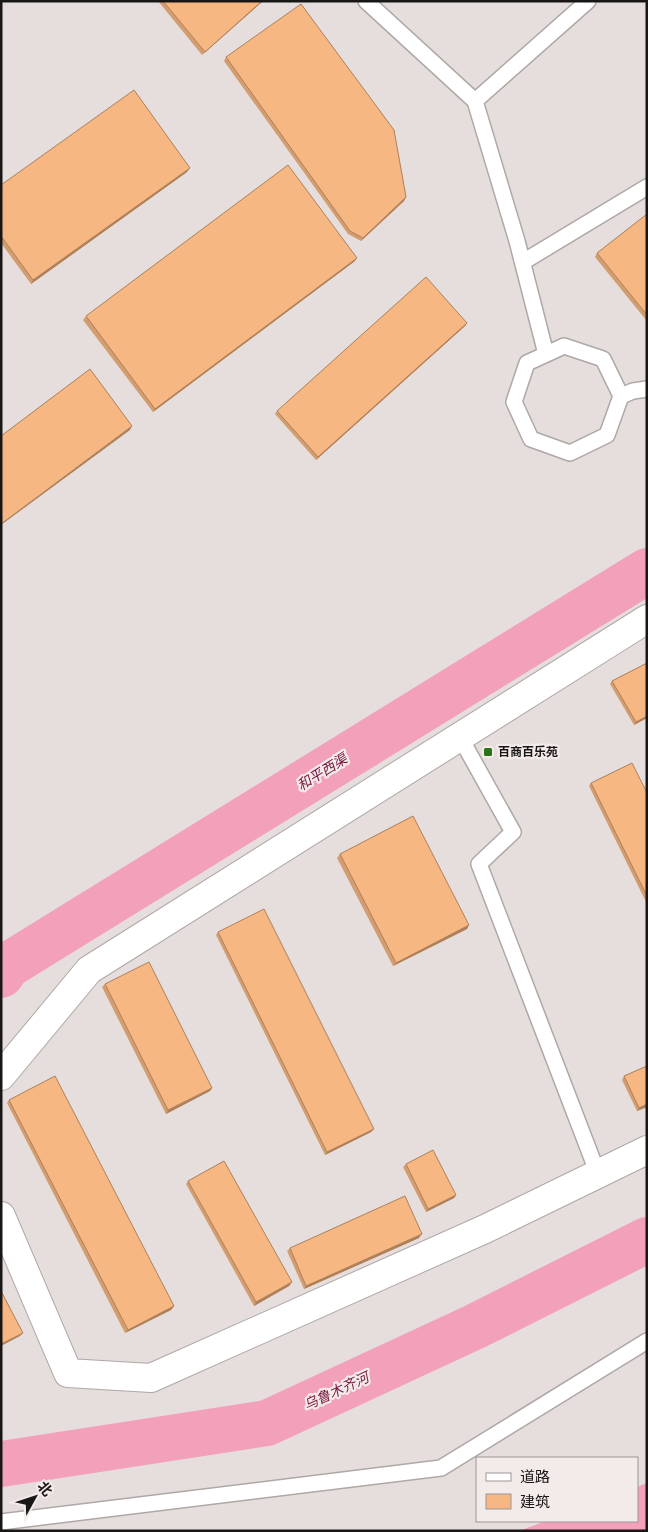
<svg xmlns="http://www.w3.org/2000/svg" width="648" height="1532" font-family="Manrope,'Noto Sans SC',sans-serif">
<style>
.water{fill:#f3a1ba}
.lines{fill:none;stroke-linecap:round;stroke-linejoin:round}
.river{stroke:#f3a1ba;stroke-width:46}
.service-casing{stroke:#afa8a6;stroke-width:18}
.tertiary-casing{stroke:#afa8a6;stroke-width:30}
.service{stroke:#fff;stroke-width:15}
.tertiary{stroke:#fff;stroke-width:28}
.wall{fill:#d49d70}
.shaded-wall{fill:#ad805b}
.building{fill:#f7b782;stroke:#ad805b}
.poi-dot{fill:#297318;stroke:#f3ebe9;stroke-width:2}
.labels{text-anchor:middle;stroke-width:4.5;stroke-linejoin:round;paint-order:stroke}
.poi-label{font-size:12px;font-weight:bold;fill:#191716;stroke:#f3ebe9;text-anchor:start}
.water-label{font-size:14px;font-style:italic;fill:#75173f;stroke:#f3ebe9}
</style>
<rect width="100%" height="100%" fill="#e5dedc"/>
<path class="water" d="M647 1483V1531H519L546 1521H637V1487Z"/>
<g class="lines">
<path class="river" d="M1 975 7 966 647 571
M1 1464 267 1423 474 1327 647 1240"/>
<g class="service-casing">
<path id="service" d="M366 1 475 101 517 241 546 354
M475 101 588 1
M523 262 647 187
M621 396 603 359 564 346 527 363 514 402 531 439 570 453 607 435 621 396 633 391 647 389
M460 737 513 832 479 864 598 1174
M1 1522 441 1468 647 1341"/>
</g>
<g class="tertiary-casing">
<path id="tertiary" d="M1 1076 89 970 647 619
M1 1216 68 1373 151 1378 485 1229 647 1150"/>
</g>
<use href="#service" class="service"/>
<use href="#tertiary" class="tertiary"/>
</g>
<path class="wall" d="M158 1H263L202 55Z
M226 57 406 197 404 201 361 241 348 234 224 61Z
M187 172 31 284 1 243V185Z
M647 214V320H646L595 257 597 253Z
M355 261 153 412 83 320 86 316Z
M467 323 465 326 316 460 275 414 277 411Z
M647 663V718L634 725 610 684 612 681Z
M591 783 647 793V904L589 786Z
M340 854 469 925 467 929 393 966 337 858Z
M218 932 374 1129 371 1132 325 1155 216 935Z
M105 984 212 1088 210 1091 166 1114 102 987Z
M647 1066V1107L637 1111 622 1080 624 1076Z
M9 1100 174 1306 171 1310 125 1333 7 1103Z
M406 1164 456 1195 454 1198 426 1212 403 1167Z
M188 1181 292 1282 289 1286 254 1306 186 1184Z
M419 1238 304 1289 287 1251 290 1248Z"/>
<path class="shaded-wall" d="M262 1H263L202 55 205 52Z
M190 168 187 172 31 284 33 280Z
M406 197 404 201 361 241 363 238Z
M357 258 355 261 153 412 155 409Z
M467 323 465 326 316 460 318 457Z
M132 426 130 430 1 525V524Z
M647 716V718L634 725 636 722Z
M469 925 467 929 393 966 396 963Z
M212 1088 210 1091 166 1114 168 1110Z
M647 1104V1107L637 1111 639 1108Z
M374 1129 371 1132 325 1155 327 1152Z
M456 1195 454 1198 426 1212 428 1209Z
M422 1234 419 1238 304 1289 306 1286Z
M292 1282 289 1286 254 1306 256 1302Z
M174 1306 171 1310 125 1333 128 1330Z
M23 1333 20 1336 1 1346V1344Z"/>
<path class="building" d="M163 1H262L205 52Z
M301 4 394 130 406 197 363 238 350 231 226 57Z
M134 90 190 168 33 280 1 236V185Z
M288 165 357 258 155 409 86 316Z
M647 214V315L597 253Z
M426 277 467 323 318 457 277 411Z
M90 369 132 426 1 524V436Z
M647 663V716L636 722 612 681Z
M632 763 647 793V896L591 783Z
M413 816 469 925 396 963 340 854Z
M264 909 374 1129 327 1152 218 932Z
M149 962 212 1088 168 1110 105 984Z
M647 1066V1104L639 1108 624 1076Z
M55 1076 174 1306 128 1330 9 1100Z
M433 1150 456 1195 428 1209 406 1164Z
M224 1161 292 1282 256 1302 188 1181Z
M405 1196 422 1234 306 1286 290 1248Z
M1 1291 23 1333 1 1344Z"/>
<rect class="poi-dot" x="483" y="747" width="10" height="10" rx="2.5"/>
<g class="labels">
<g class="poi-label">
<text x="498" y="756">百商百乐苑</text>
</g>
<g class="water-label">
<text transform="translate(322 772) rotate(-32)" y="5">和平西渠</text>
<text transform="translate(336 1391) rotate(-25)" y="5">乌鲁木齐河</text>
</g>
</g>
<rect width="648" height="1532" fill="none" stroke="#191716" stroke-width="5"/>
<rect x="476" y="1457" width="162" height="65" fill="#f3ebe9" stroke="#9c9695"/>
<rect x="486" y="1473" width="25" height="8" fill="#ffffff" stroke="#9c9695"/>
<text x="520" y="1482" font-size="15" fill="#191716">道路</text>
<rect x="486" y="1494" width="25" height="15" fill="#f7b782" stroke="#9c9695"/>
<text x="520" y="1507" font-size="15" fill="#191716">建筑</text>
<g transform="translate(35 1497) rotate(50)" stroke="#f3ebe9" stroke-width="4" paint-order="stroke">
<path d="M0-4L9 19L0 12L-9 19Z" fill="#191716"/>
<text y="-8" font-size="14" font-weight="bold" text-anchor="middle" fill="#191716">北</text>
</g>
</svg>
